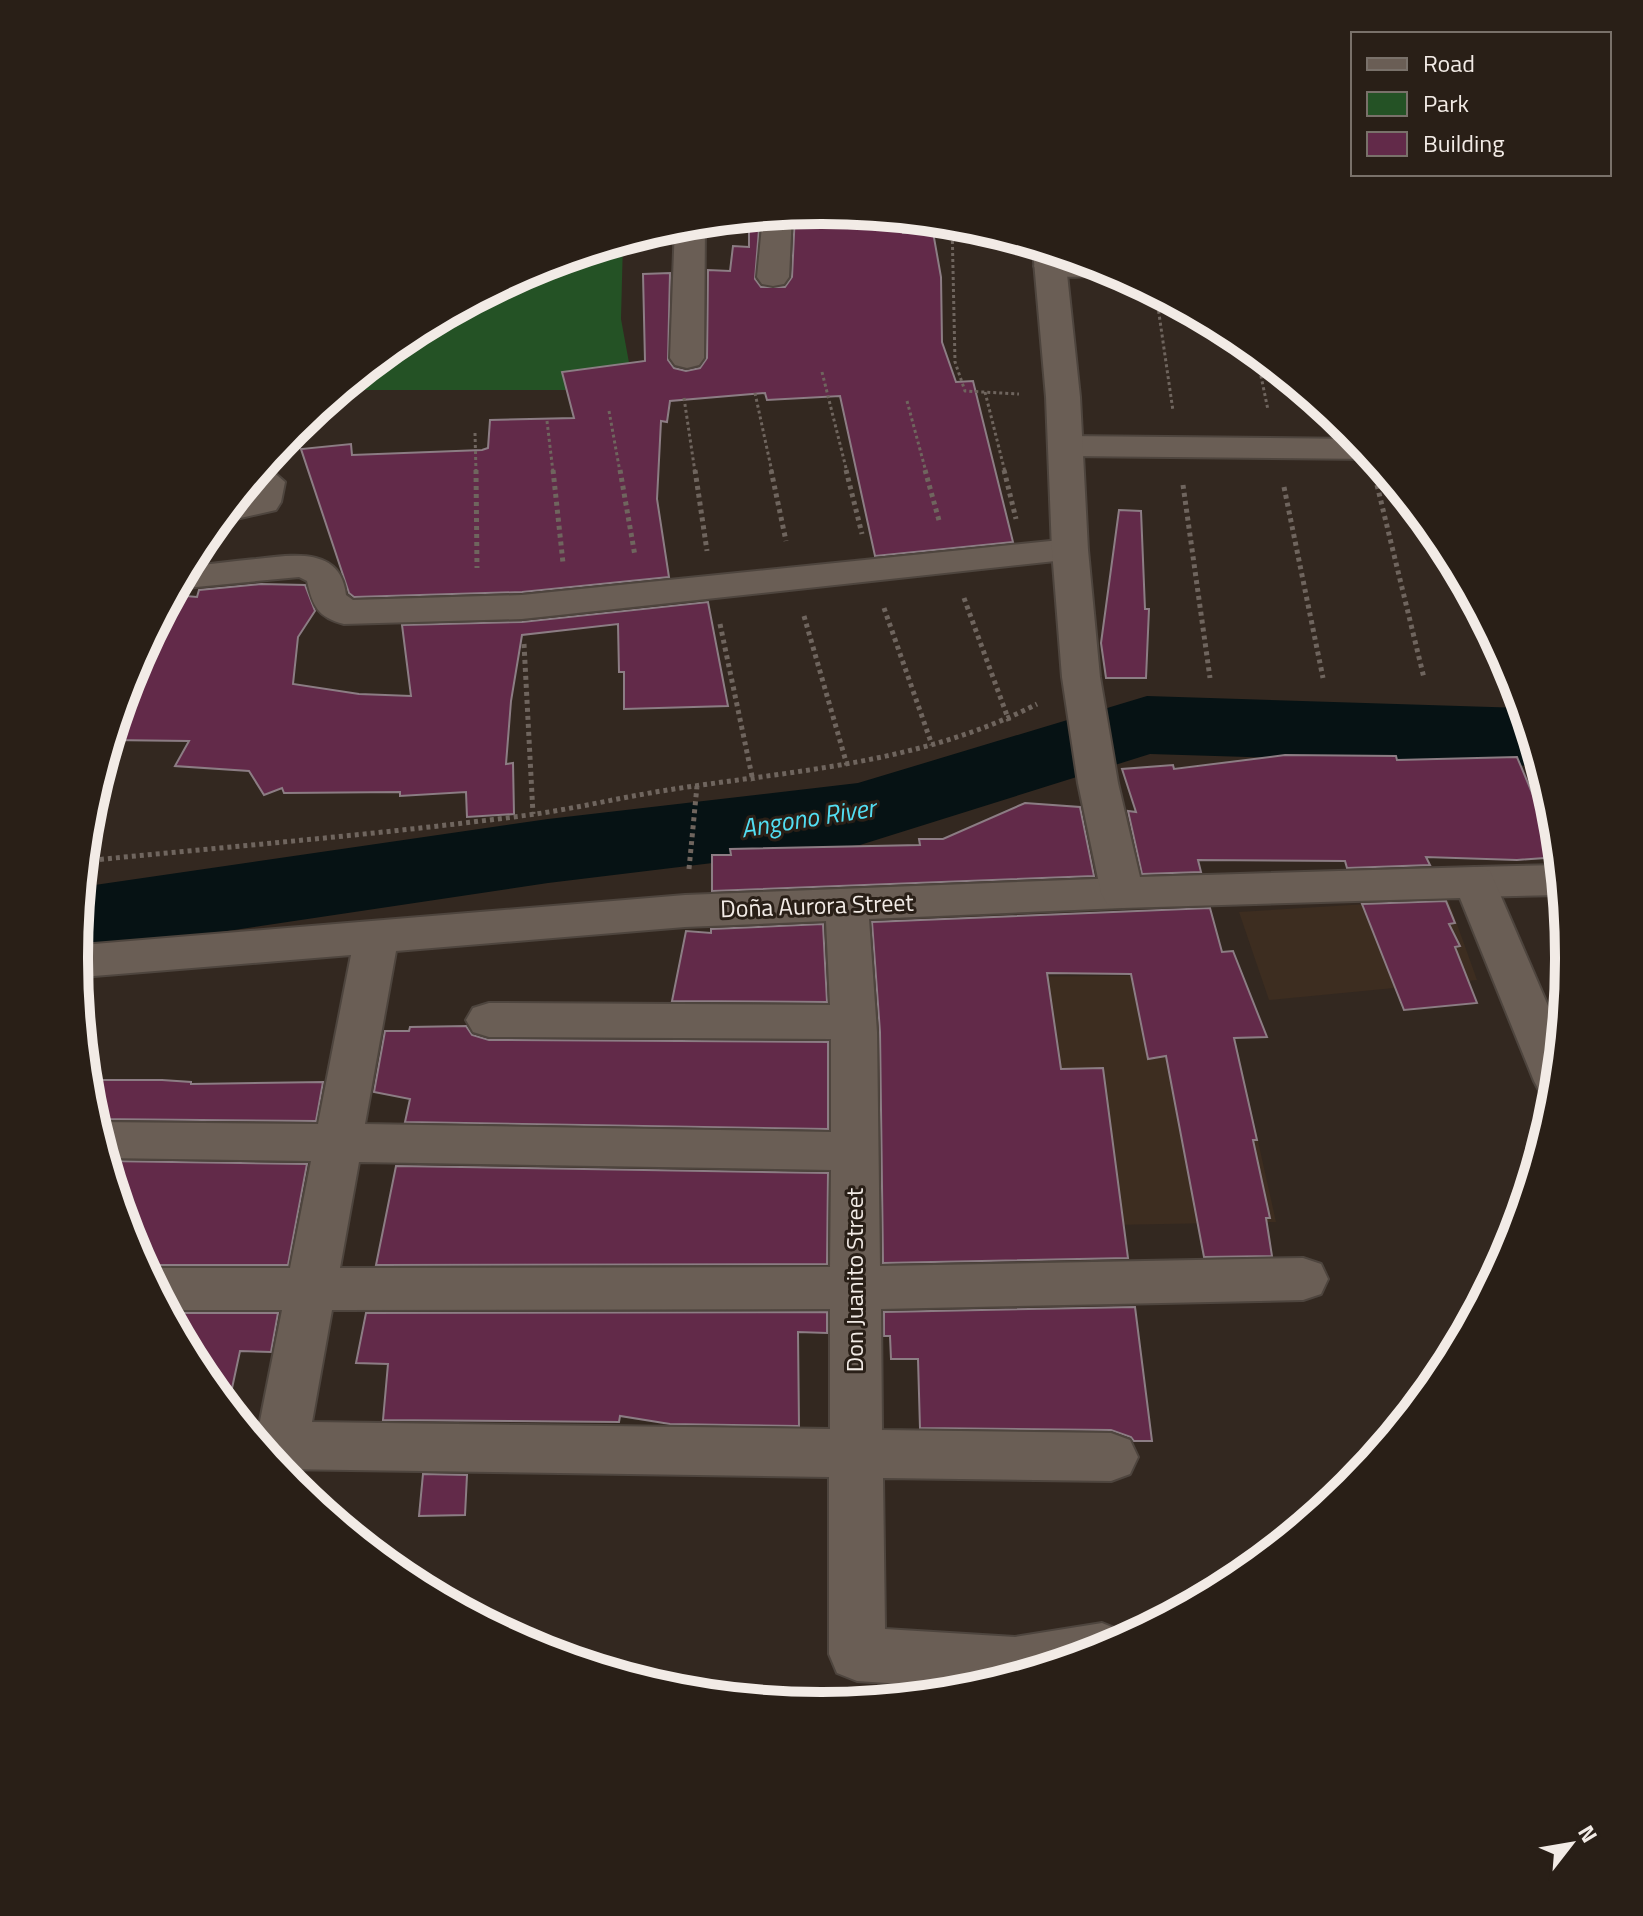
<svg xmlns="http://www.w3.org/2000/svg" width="1643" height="1916" font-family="'Titillium Web',sans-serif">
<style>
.built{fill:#3d2d20}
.green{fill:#245225}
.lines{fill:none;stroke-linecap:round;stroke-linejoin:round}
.river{fill:#061214;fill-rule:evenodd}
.building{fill:#622a49;stroke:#8c7d84;stroke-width:2}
.minor-casing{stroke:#4e453e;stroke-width:4}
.tertiary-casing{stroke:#4e453e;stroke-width:4}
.path-far1{stroke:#6f655e;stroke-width:3;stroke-dasharray:3 3;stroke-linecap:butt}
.path{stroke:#6f655e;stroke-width:5;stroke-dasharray:4 4;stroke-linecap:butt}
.minor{fill:#6a5e55;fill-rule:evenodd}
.tertiary{fill:#6a5e55;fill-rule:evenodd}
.labels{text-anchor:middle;stroke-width:6;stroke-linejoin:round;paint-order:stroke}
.street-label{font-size:24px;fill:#f2ebe6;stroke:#291f17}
.water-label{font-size:26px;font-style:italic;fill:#52def2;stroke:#291f17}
.rim{fill:none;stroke:#f2ebe6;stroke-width:10}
</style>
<rect width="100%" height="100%" fill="#332820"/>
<path class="built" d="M1448 899 1477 980 1269 1000 1239 912Z
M1221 975 1276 1222 885 1229 876 978Z"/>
<path class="green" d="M623 241 621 319 634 390H341L407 336 536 267Z"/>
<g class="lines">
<path class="river" d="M1147 696 1523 708 1540 764 1532 766 1150 754 860 845 548 883 74 954 81 887 548 819 858 783Z"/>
</g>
<path class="building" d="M811 212 902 218 903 233 933 232 941 277 942 342 956 382 973 381 1013 542 875 556 840 396 767 400 765 393 670 401 667 422 661 421 657 499 669 577 522 592 354 597 349 593 301 449 351 444 352 455 482 450 488 448 490 420 574 418 562 372 645 361 643 274 670 273 668 360 674 368 686 371 700 368 707 358 708 270 730 271 733 246 749 247V218L760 217 755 279 761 287H785L792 277 795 213Z
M1119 510 1141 511 1145 609H1149L1146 678H1106L1101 643Z
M261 584 305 585 315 611 298 637 293 684 359 694 411 696 402 625 522 622 708 602 728 706 624 709V672H619L618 624 522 635 511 701 506 764 513 763 514 814 467 817 466 792 400 796V792L284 793 282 788 264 795 249 771 175 766 189 741 110 740 131 672 137 666 174 595 197 597 199 590Z
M1285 755 1396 756 1397 760 1517 757 1559 857 1517 860 1426 857 1430 865 1347 868 1345 861 1198 860 1201 872 1142 874 1128 811 1136 812 1122 769 1173 765 1174 769Z
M1025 803 1080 807 1094 876 712 891V855H731L730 849 920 845 919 839H943Z
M1446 901 1455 923 1449 924 1460 946 1455 947 1477 1003 1404 1010 1362 904Z
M1210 908 1222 952 1233 951 1267 1037 1234 1038 1257 1140H1253L1270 1218H1266L1272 1256 1204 1257 1166 1056 1148 1059 1131 974 1047 973 1061 1069 1103 1068 1128 1258 883 1263 880 1032 872 922Z
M823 924 827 1002 672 1001 686 931 711 933V929Z
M466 1026 472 1035 489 1040 828 1042V1129L405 1122 410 1099 374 1092 385 1031H409L410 1027Z
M86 1080H162L191 1082V1084L323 1082 316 1121 93 1119Z
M106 1161 307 1164 288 1265H155L144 1268 131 1243Z
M396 1166 828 1173 827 1264 376 1265Z
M1135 1307 1152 1441H1134L1131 1437 1111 1430 920 1428 918 1359H891L890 1336H884V1312Z
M827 1312V1333L798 1332 799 1426 670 1424 620 1416 619 1422 383 1420 388 1364 356 1363 366 1313Z
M168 1313H278L271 1352 240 1351 228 1407 200 1373Z
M423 1474 467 1475 465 1515 419 1516Z"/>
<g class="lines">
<g class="minor-casing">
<path id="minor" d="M792 213 789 277 784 284 773 286 762 284 757 277 763 216Z
M705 222 704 358 699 365 687 368 675 365 670 358 675 225Z
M1070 256 1108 268 1112 270C1094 279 1059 278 1039 273L1034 266 1039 259Z
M1066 436 1358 439 1374 459 1066 456 1054 453 1049 446 1054 439Z
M264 464 285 482 281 502 276 510 227 521 219 519 238 497 247 495 248 484Z
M1070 539 1083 542 1088 550 1083 558 522 619 344 624C317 617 313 606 307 581L299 577 175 589 187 567C210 564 233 561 256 559 292 555 341 546 346 595L353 600 522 595Z
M1560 865 1561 895 1475 897 1460 893 1454 882 1460 871 1475 867Z
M1122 878 1137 882 1143 893 1137 904 1122 908 869 919 877 1032 880 1266 1303 1258 1321 1264 1328 1279 1321 1294 1303 1300 881 1309 882 1430 1111 1433 1130 1440 1138 1457 1130 1474 1111 1481 883 1478 885 1629 1015 1637 1102 1623 1122 1631 1126 1639 1107 1649 975 1689 857 1681 837 1673 829 1654V1477L278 1469 244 1427 260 1421 282 1310H166L145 1271 155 1268H290L311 1161 105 1158 94 1122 318 1124 351 955 94 976 76 981 75 949 94 944 685 895ZM826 921 830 1005 489 1003 473 1008 466 1020 473 1032 489 1037 831 1039V1132L365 1124 396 951 685 927ZM359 1162 831 1170 830 1267 340 1268ZM830 1309V1429L312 1422 332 1310Z"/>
</g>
<g class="tertiary-casing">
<path id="tertiary" d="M1036 246 1065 255 1080 397 1088 550 1100 677 1118 783 1140 877 1475 867 1490 871 1561 1036 1555 1098 1541 1094 1534 1081 1460 898 1122 908 1107 904 1101 893 1078 783 1062 677 1052 550 1046 397 1033 250Z"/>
</g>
<path class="path-far1" d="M952 223 955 362 965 391 1019 394
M1156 293 1173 411
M1256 352 1268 410
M822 372 847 472
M985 392 1005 472
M755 393 772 472
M684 398 695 472
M907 401 926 472
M609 411 620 472
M547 421 553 472
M475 433 476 472"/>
<path class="path" d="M476 470 477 568
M553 470 563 563
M620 470 635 556
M695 470 707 551
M771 470 786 541
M846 470 862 534
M925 470 940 524
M1004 470 1016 519
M1183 485 1210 678
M1377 485 1424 678
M1284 487 1323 678
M964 598 1009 721
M884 608 932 745
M804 616 847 765
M720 624 753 781
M524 644 533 814
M84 861C235 846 386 834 536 814 582 807 628 796 674 789 799 770 922 763 1037 704
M689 869 697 786"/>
<use href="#minor" class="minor"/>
<use href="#tertiary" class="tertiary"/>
</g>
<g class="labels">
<g class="street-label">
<text transform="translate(817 906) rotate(-2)" y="8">Doña Aurora Street</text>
<text transform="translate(855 1280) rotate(-90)" y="8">Don Juanito Street</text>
</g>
<g class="water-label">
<text transform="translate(808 818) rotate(-9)" y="9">Angono River</text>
</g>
</g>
<path d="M0 0H1643V1916H0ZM821 224H822A733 733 0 0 1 1555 957V959A733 733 0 0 1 822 1692H821A733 733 0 0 1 88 959V957A733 733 0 0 1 821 224Z" fill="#291f17" fill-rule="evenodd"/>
<path class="rim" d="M821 224H822A733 733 0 0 1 1555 957V959A733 733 0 0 1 822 1692H821A733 733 0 0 1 88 959V957A733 733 0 0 1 821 224Z"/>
<rect x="1351" y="32" width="260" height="144" fill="#291f17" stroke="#79716a" stroke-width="2"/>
<rect x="1367" y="58" width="40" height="12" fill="#6a5e55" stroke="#79716a" stroke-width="2"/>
<text x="1423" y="72" font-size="24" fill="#f2ebe6">Road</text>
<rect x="1367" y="92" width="40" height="24" fill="#245225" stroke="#79716a" stroke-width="2"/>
<text x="1423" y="112" font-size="24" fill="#f2ebe6">Park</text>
<rect x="1367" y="132" width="40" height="24" fill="#622a49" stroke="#79716a" stroke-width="2"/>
<text x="1423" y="152" font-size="24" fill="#f2ebe6">Building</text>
<g transform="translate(1571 1844) rotate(59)" stroke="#291f17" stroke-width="6" paint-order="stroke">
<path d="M0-6L14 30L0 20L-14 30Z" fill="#f2ebe6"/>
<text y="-12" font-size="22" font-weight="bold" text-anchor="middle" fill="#f2ebe6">N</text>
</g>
</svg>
